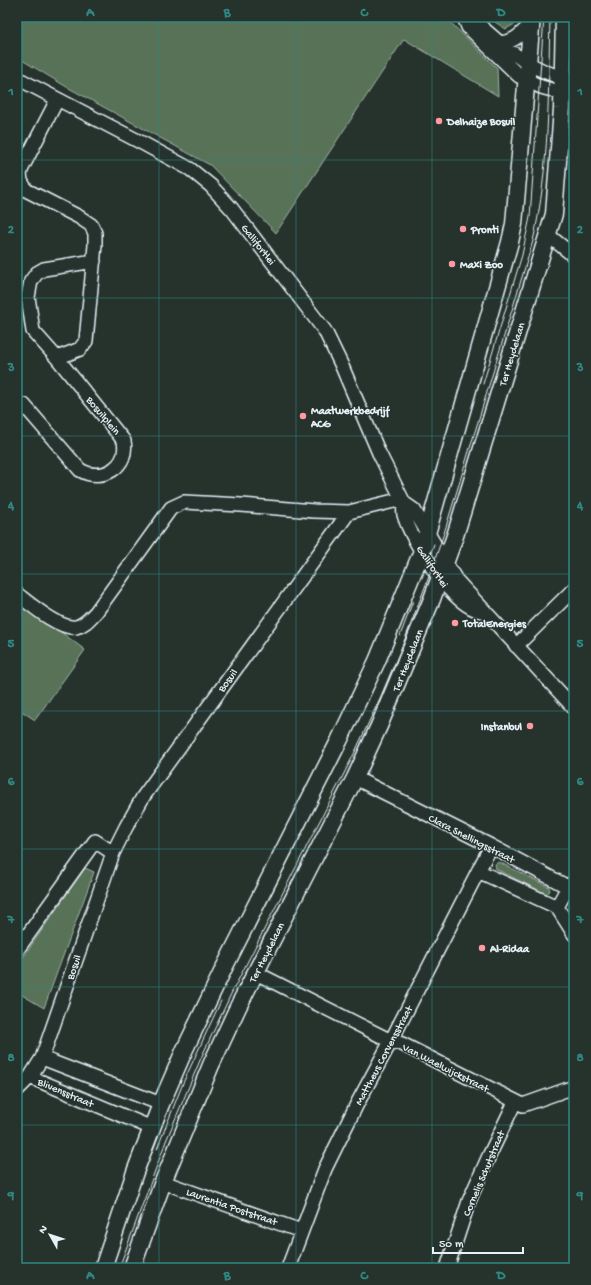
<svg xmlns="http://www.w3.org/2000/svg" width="591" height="1285" font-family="'Gochi Hand',sans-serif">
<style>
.green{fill:#587258;stroke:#a0b2a8}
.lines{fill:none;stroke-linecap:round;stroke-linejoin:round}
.minor-casing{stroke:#e8f1f8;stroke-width:16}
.tertiary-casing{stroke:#e8f1f8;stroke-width:19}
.minor{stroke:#26332d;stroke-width:13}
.tertiary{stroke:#26332d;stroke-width:16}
.tram{stroke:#e8f1f8;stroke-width:1}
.grid{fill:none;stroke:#308883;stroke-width:1;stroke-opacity:0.55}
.poi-dot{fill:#ff9aa2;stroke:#26332d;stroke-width:1.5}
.labels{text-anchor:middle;stroke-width:3;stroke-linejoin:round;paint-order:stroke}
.poi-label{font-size:11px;font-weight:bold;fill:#e8f1f8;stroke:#26332d;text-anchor:start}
.street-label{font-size:11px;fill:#e8f1f8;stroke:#26332d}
.neatline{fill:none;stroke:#308883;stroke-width:1.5}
.grid-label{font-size:13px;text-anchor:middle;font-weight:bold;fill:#308883}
</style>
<rect width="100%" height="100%" fill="#26332d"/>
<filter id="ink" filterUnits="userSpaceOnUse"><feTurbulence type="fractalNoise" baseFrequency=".025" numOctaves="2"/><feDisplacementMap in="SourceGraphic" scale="8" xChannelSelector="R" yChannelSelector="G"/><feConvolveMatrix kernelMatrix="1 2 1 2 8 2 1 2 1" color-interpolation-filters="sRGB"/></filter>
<g filter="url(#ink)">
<path class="green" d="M17 17H445L497 68 498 96 404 39 276 233 210 165 65 86 17 57Z
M487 17H518V22L506 29Z
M17 599 85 650 35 720 17 708Z
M499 862 549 887 550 891 546 894 496 869 495 864Z
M85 868 94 872 44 1008 17 992V966Z"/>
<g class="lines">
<g class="minor-casing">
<path id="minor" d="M464 17 468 27 519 76 541 87 574 96
M469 17C480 25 489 34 500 43 523 62 544 74 574 81
M500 43C516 42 521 33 532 23
M17 78 144 144 190 169 211 186 232 209 325 331 341 364 379 453 404 503 414 510 456 580 574 708
M57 100 22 168 20 174 21 181 26 190 79 217 91 225 95 233V245L86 341 80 349 57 358 33 331 28 297 31 281 37 273 44 269 94 261
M548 235 574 256
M17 405H24L80 470C102 483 129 467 124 441L57 358
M404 503C404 507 403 511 404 515 412 542 452 606 481 611
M17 594C30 604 60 630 76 627 85 625 90 618 96 612L171 508 184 502 241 505 314 511 349 512
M516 646 574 589
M355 778 491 846 568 887
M478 871 557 907
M574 882 568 887 557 907 574 934
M17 950 95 841 113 853
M256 973 391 1041 402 1044 523 1105 574 1087
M42 1058 161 1104
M30 1077 152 1128
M17 1090 30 1077 42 1058 113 853 126 827 143 797 349 512 402 499
M163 1182 301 1231
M288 1268 325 1169 357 1104 391 1041 491 846
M447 1268 469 1201 489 1156 515 1102"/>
</g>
<g class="tertiary-casing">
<path id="tertiary" d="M103 1268 135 1172 161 1104 184 1051 224 968 339 741 377 661 422 551 510 242 514 224 532 17
M132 1268 163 1182 211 1065 238 1007 355 778 379 726 432 599 455 536 554 214 562 109 564 17"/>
</g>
<use href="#minor" class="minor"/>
<use href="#tertiary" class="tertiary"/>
<path class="tram" d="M483 384 522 255 530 217 544 17
M422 578 434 544
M400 636 413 601
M157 1149 183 1083 221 1001
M119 1268 166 1141 201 1058 231 994 354 754 381 696 405 639 430 574 445 530 533 241C550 168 548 92 550 17"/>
</g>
</g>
<path class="grid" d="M159 17V1268M296 17V1268M432 17V1268M17 160H574M17 298H574M17 436H574M17 574H574M17 711H574M17 849H574M17 987H574M17 1125H574"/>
<g class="poi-dot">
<circle cx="439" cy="121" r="4"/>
<circle cx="463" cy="229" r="4"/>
<circle cx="452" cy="264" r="4"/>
<circle cx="303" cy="416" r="4"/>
<circle cx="455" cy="623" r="4"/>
<circle cx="530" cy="726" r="4"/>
<circle cx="482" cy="948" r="4"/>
</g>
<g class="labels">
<g class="poi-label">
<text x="447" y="125">Delhaize Bosuil</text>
<text x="471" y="233">Pronti</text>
<text x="460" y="268">Maxi Zoo</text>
<text x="311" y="414">Maatwerkbedrijf<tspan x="311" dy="13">ACG</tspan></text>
<text x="463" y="627">TotalEnergies</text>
<text x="522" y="730" text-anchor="end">Instanbul</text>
<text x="490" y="952">Al-Ridaa</text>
</g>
<g class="street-label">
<text transform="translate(259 244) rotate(52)" y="4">Gallifortlei</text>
<text transform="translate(511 354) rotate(-73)" y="4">Ter Heydelaan</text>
<text transform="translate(104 415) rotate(50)" y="4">Bosuilplein</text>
<text transform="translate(433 566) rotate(56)" y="4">Gallifortlei</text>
<text transform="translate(407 660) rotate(-68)" y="4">Ter Heydelaan</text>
<text transform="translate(227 680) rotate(-54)" y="4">Bosuil</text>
<text transform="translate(472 838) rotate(27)" y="4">Clara Snellingsstraat</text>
<text transform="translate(266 952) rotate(-63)" y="4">Ter Heydelaan</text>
<text transform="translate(73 967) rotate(-71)" y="4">Bosuil</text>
<text transform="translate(383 1055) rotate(-62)" y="4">Mattheus Corvensstraat</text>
<text transform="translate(446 1067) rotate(27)" y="4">Van Waelwijckstraat</text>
<text transform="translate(66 1092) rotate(23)" y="4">Blivensstraat</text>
<text transform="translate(483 1173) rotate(-67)" y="4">Cornelis Schutstraat</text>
<text transform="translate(232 1206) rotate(19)" y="4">Laurentia Poststraat</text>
</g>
</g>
<rect width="591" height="1285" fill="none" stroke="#26332d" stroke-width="44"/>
<g transform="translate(50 1235) rotate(309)" stroke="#26332d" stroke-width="3" paint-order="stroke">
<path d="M0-3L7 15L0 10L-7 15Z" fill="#e8f1f8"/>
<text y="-6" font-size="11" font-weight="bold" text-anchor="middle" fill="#e8f1f8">N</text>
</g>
<path d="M433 1247v6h90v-6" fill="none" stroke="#e8f1f8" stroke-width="2"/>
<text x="439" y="1247" font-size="12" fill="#e8f1f8" stroke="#26332d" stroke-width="3" paint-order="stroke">50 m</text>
<rect x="22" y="22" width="547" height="1241" class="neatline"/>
<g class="grid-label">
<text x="90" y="16">A</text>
<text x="227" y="16">B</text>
<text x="364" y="16">C</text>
<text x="501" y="16">D</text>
<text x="11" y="95">1</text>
<text x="580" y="95">1</text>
<text x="11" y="233">2</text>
<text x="580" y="233">2</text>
<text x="11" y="371">3</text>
<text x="580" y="371">3</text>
<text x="11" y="509">4</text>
<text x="580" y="509">4</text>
<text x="11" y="647">5</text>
<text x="580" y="647">5</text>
<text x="11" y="785">6</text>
<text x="580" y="785">6</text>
<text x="11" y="923">7</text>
<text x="580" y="923">7</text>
<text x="11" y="1061">8</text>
<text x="580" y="1061">8</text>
<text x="11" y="1199">9</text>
<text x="580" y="1199">9</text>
<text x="90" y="1279">A</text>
<text x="227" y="1279">B</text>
<text x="364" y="1279">C</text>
<text x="501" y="1279">D</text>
</g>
</svg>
